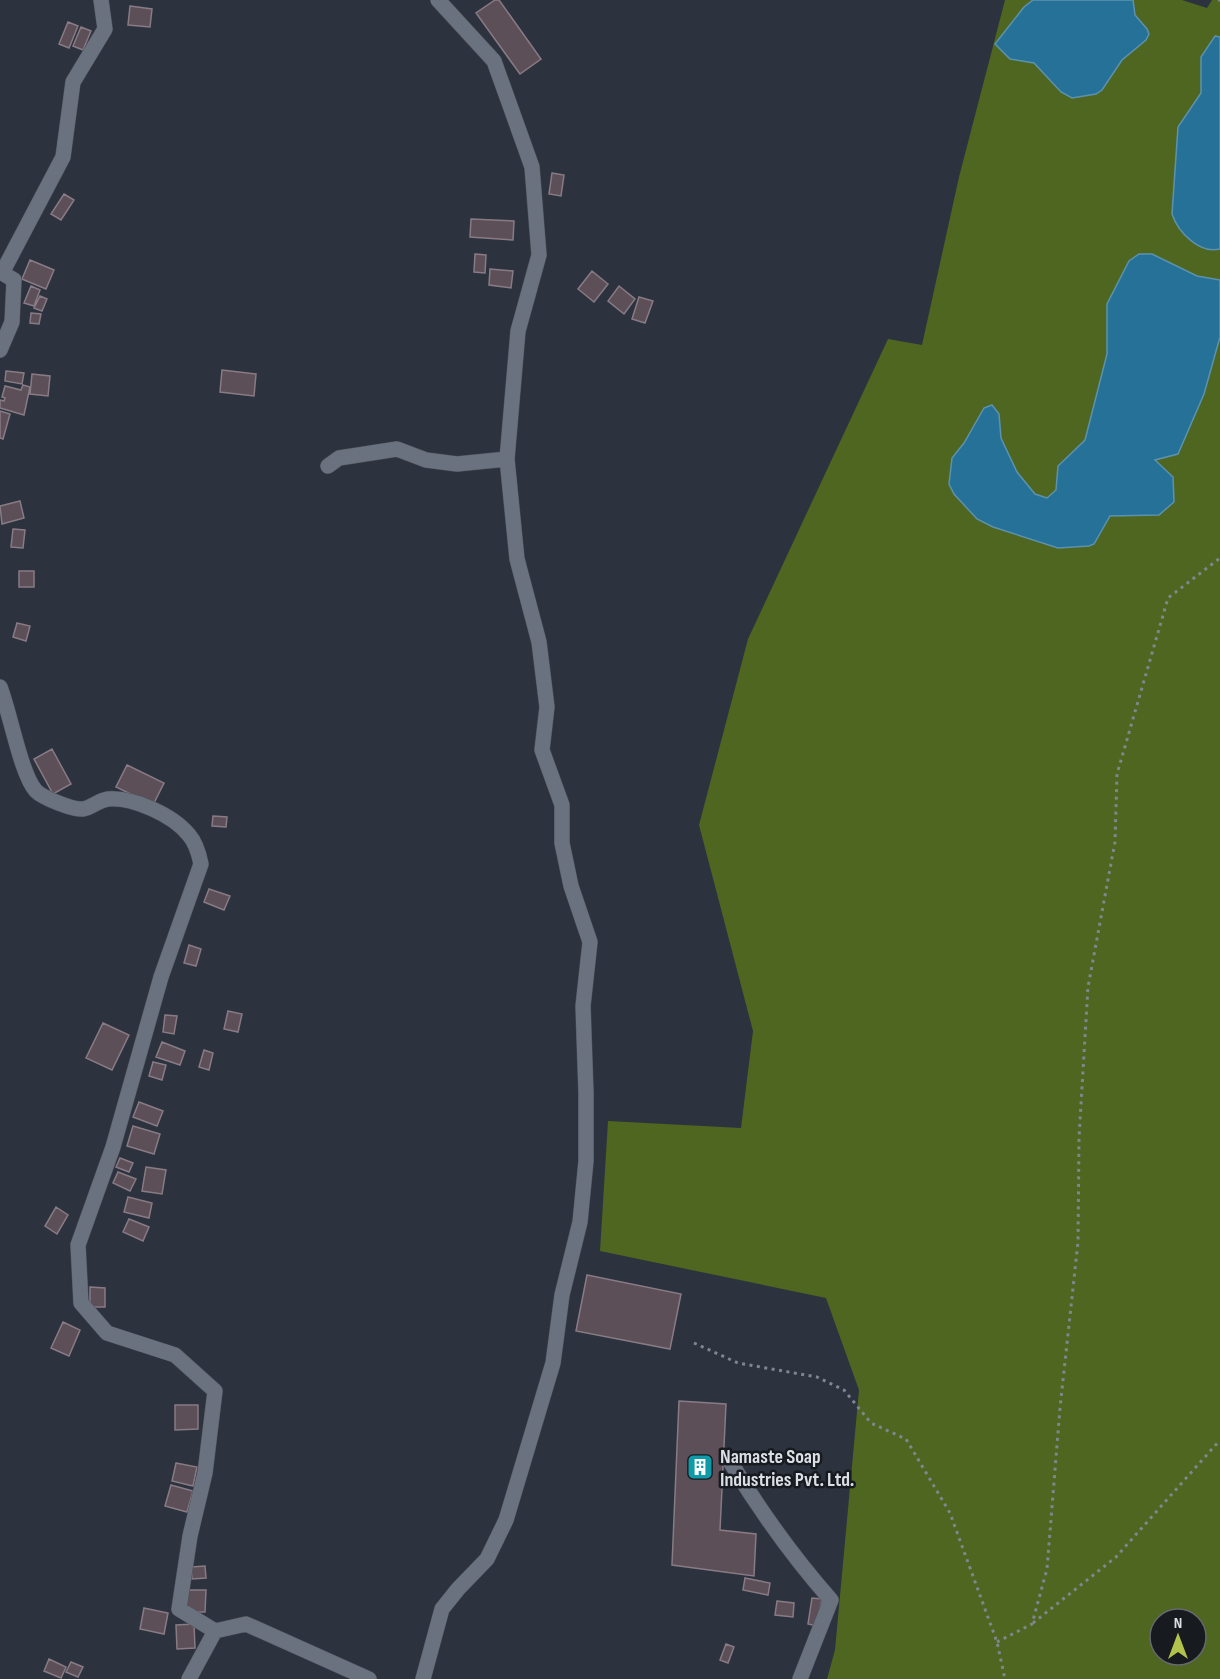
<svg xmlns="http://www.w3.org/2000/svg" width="1220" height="1679" font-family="'Sofia Sans Condensed',sans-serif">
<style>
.green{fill:#4e661f;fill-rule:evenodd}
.water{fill:#267198;stroke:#5c92af;stroke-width:1.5}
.building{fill:#5c4f58;stroke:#887b85;stroke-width:1.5}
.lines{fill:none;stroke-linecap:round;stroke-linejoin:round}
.street-casing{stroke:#4c515a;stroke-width:16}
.path{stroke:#80868f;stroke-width:3;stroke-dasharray:3 4.5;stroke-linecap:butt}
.street{stroke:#6b727f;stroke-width:15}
.labels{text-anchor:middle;stroke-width:5;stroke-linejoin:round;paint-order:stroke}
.poi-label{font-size:20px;font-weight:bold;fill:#dbdfe6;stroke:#171a1f;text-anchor:start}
</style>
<rect width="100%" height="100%" fill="#2c333e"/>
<path class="green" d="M1005 0H1182L1207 8 1212 0H1220V1679H827L835 1650 859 1390 826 1298 600 1251 608 1121 741 1128 753 1031 699 825 748 639 888 339 922 345 959 177ZM1160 1619H1196V1655H1160Z"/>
<path class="water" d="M1033 0H1133L1135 15 1147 29 1149 34 1146 40 1122 60 1102 90 1096 94 1072 98 1061 92 1034 63 1010 59 995 44 1024 7Z
M1215 36 1220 37V249C1199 254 1178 232 1172 214L1178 127 1201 93V57Z
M1139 254H1152L1197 276 1220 280V337L1204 394 1178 454 1155 460 1173 477 1174 502 1159 515 1110 516 1094 544 1089 546 1058 548 993 527 977 519 954 494 949 484 952 458 964 443 984 408 992 405 999 414 1001 438 1017 472 1035 494 1047 498 1056 490 1058 466 1085 440 1107 354V304L1129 261Z"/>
<path class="building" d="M495 0H499L541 59 520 74 476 13Z
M130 6 152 9 150 27 128 25Z
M68 22 78 26 69 48 59 44Z
M81 27 91 31 83 50 73 46Z
M552 173 564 175 561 196 549 194Z
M64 194 74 200 61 220 51 214Z
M471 219 514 221 513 240 470 237Z
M475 254 486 255 485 273 474 272Z
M30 260 54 270 46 289 22 279Z
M490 269 513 271 511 288 489 285Z
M592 271 608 284 594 302 578 289Z
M31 286 40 290 34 306 24 303Z
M619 286 635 299 624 314 608 301Z
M40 296 47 299 42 311 34 308Z
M639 297 653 301 645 323 632 319Z
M31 313 41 314 39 324 30 323Z
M222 370 256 374 254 396 220 392Z
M6 371 24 373 22 384 5 381Z
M32 374 50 376 48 396 30 394Z
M23 385 30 387 24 415 0 408V400L4 401 5 398 2 397 5 386 21 390Z
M0 411 10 414 3 439 0 438Z
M20 501 24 518 2 524 0 506Z
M13 529 25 530 23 548 11 547Z
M19 571H34V587H19Z
M17 623 30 626 26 641 13 637Z
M52 749 71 784 53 794 34 759Z
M127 765 164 783 153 805 116 787Z
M213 816 227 817 226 827 212 826Z
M209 889 230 896 224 910 204 902Z
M189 945 201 949 196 966 184 963Z
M228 1011 242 1014 238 1032 224 1029Z
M165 1015 177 1016 174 1034 163 1032Z
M103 1023 129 1035 112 1070 86 1058Z
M162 1042 185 1051 180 1065 156 1057Z
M204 1050 213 1053 209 1070 199 1067Z
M153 1062 166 1065 162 1080 149 1076Z
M139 1102 163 1111 157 1126 133 1117Z
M133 1126 160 1134 154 1154 127 1146Z
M120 1158 133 1163 129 1172 116 1167Z
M146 1167 166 1170 162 1194 142 1191Z
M118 1172 136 1179 130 1191 113 1183Z
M128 1197 152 1203 149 1218 124 1212Z
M56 1207 68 1215 57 1234 45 1226Z
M129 1219 149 1227 143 1241 123 1232Z
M587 1275 681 1294 670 1349 576 1331Z
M90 1287 105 1288V1307H90Z
M63 1322 80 1330 69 1356 51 1348Z
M679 1401 726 1404 720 1530 756 1534 754 1576 672 1565Z
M175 1405H198V1429L175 1430Z
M176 1463 197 1467 193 1486 172 1481Z
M171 1485 193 1491 187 1512 165 1506Z
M205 1566 206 1578 192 1579 191 1567Z
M745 1578 770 1583 768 1595 743 1590Z
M186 1590H206L205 1612H185Z
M812 1598 822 1599 817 1626 808 1624Z
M777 1601 794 1603 793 1617 775 1615Z
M144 1608 168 1613 164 1634 140 1629Z
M194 1624 195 1648 177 1649 176 1625Z
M726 1644 734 1647 728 1663 720 1660Z
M49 1659 66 1667 61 1678 44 1671Z
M71 1662 83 1667 78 1677 66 1672Z"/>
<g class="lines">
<g class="street-casing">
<path id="street" d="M0 350 12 322 14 280 2 273 63 157 73 82 105 29 101 0
M328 466 339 458 397 449 426 460 457 464 507 459
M0 687C10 712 21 775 36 791 43 798 73 810 83 809 91 808 99 800 108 799 133 797 173 815 189 835 196 843 199 854 201 864L161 977 113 1147 78 1245 81 1303 107 1333 175 1355 215 1391 205 1473 190 1536 179 1609 215 1631
M731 1463C761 1512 793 1557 831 1600L800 1679
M189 1679 215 1631 246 1624 369 1679
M423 1679 442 1609 458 1589 487 1559 506 1520 553 1363 562 1295 580 1222 586 1161V1093L583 1006 590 942 571 886 562 843V805L542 750 547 707 539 642 517 559 507 459 518 331 539 255 532 167 494 61 438 0"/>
</g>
<path class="path" d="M1218 0H1220
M694 1343 738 1363 817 1377 844 1390 871 1423 906 1439 950 1513 997 1642 1005 1679
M1033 1623 1116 1557 1220 1440
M997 1642 1032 1624 1047 1569 1060 1408 1078 1242 1079 1138 1088 987 1115 842 1117 774 1168 598 1220 558"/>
<use href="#street" class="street"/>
</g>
<defs>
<g id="building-square" transform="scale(1.35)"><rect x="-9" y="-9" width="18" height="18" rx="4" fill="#0f9aa8" stroke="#171a1f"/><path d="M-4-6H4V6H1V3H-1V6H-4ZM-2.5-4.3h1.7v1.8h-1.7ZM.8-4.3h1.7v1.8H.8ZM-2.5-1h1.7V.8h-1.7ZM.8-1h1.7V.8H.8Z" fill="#fff"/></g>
</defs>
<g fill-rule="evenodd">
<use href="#building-square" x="700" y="1467"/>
</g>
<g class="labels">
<g class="poi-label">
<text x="720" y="1463">Namaste Soap<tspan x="720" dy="23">Industries Pvt. Ltd.</tspan></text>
</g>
</g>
<g transform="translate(1178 1637)"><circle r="28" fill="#171a1f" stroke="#65696f" stroke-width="1.5"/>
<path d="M0-4.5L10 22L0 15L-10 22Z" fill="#b2c34c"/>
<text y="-9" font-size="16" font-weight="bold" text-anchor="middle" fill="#dbdfe6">N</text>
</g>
</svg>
